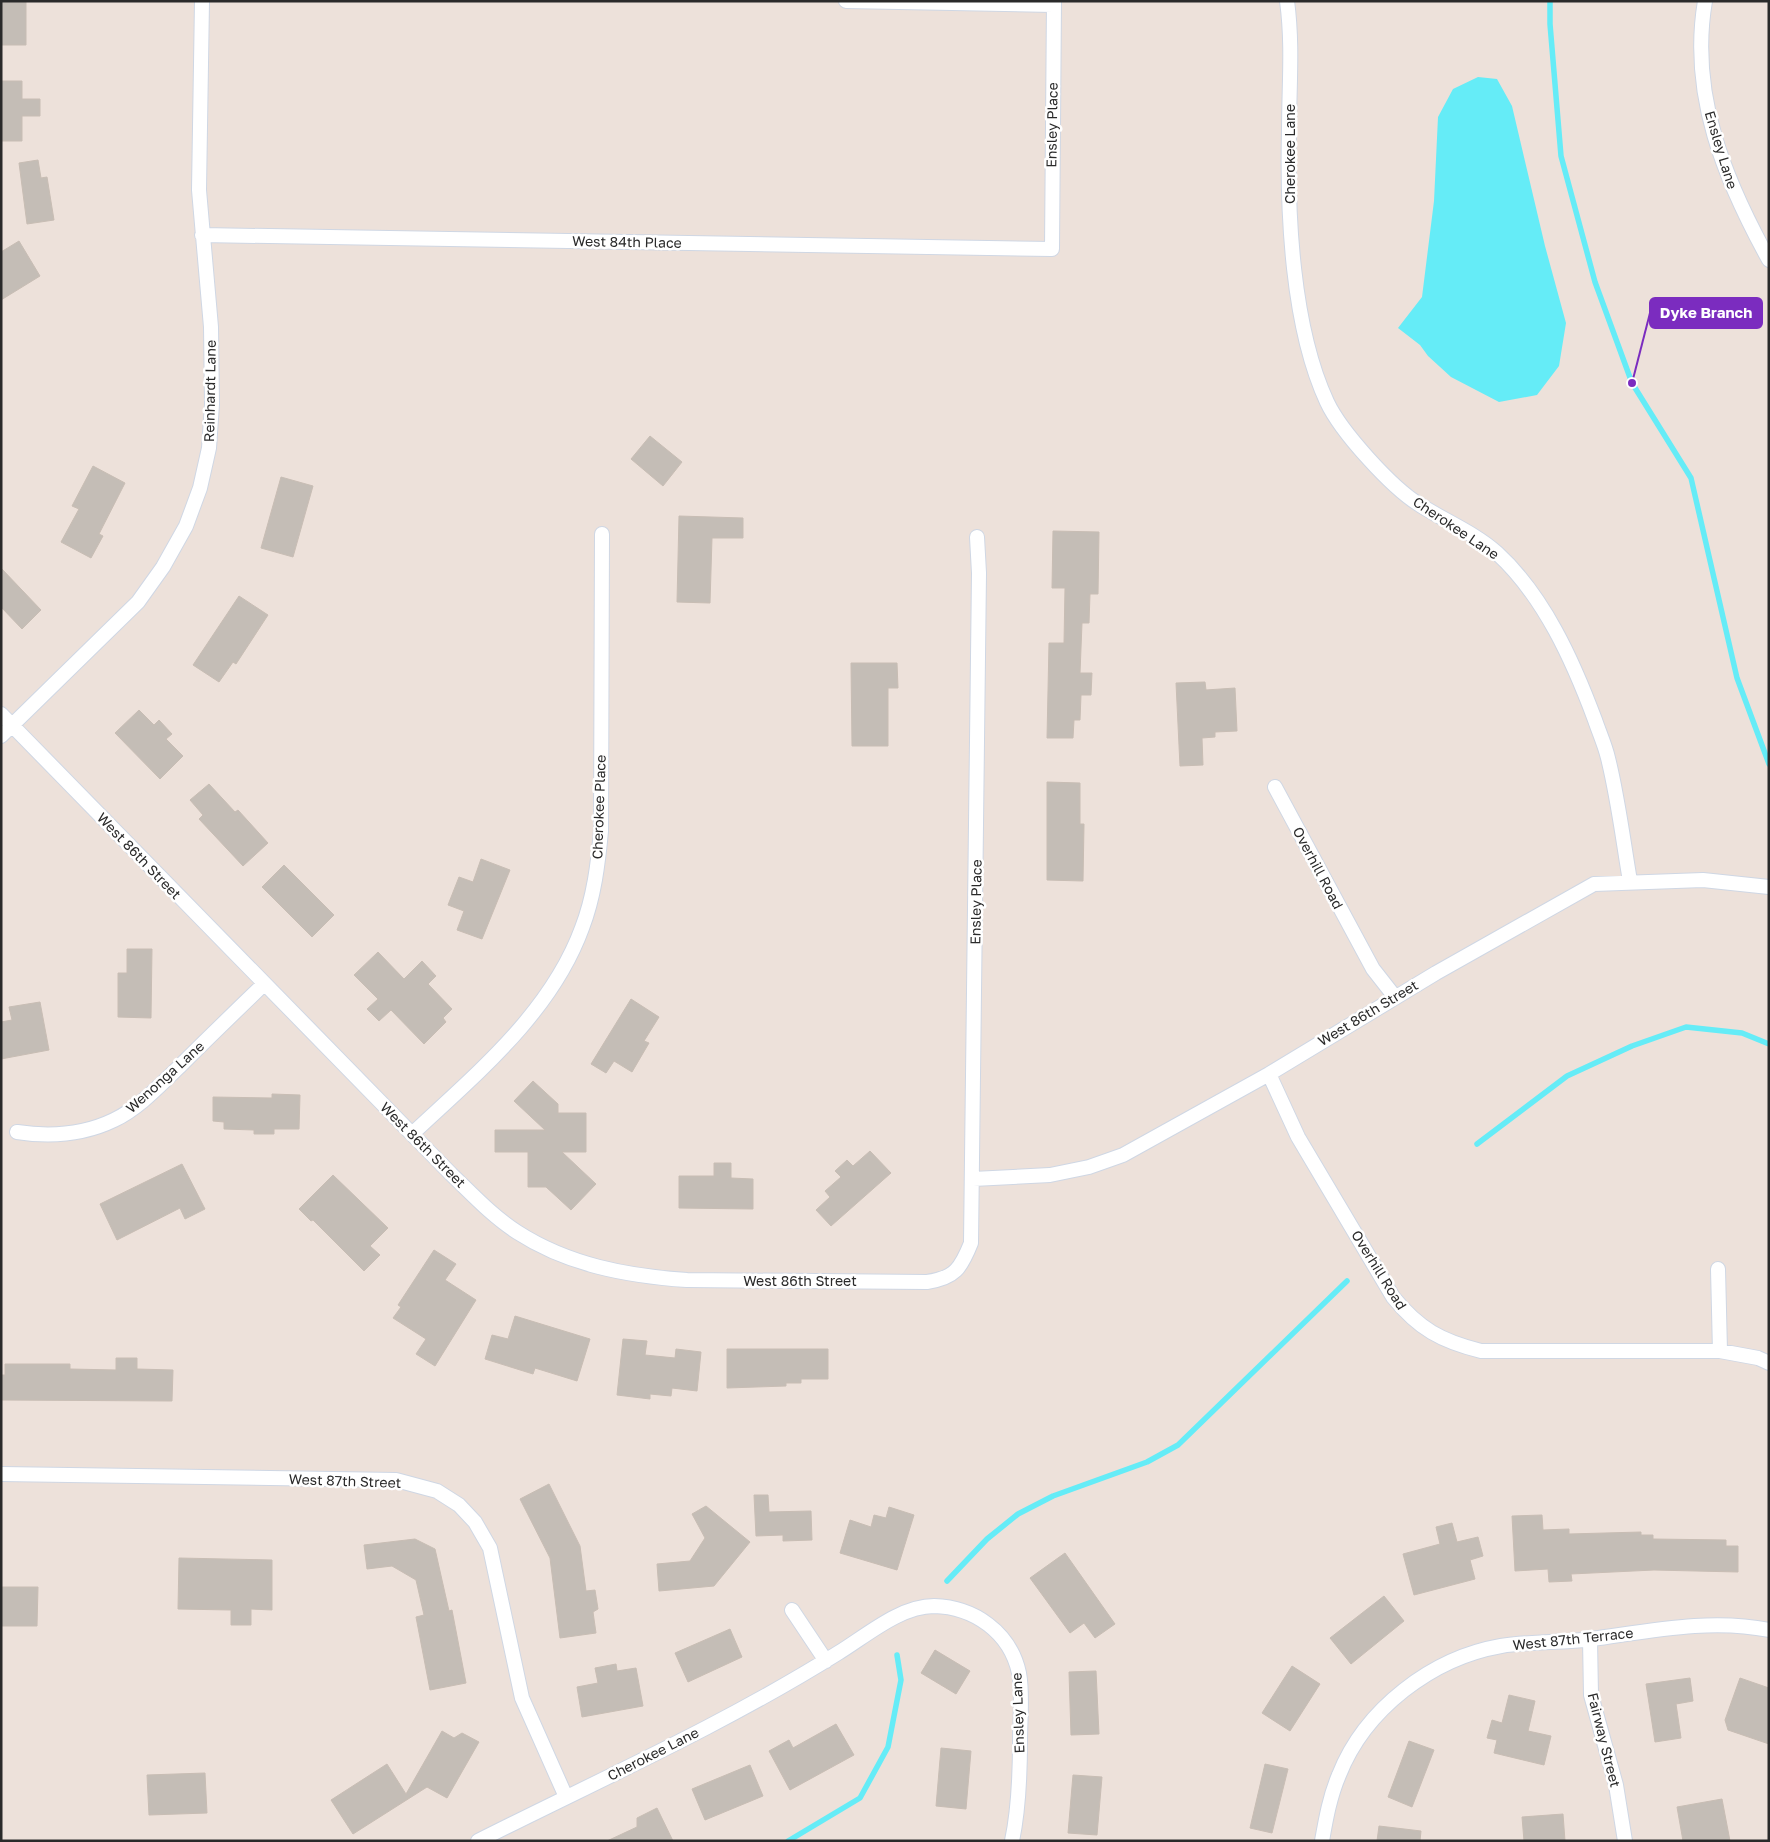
<svg xmlns="http://www.w3.org/2000/svg" width="1770" height="1842" font-family="'Golos Text',sans-serif">
<style>
.water{fill:#65ecf7}
.lines{fill:none;stroke-linecap:round;stroke-linejoin:round}
.stream{stroke:#65ecf7;stroke-width:5.5}
.building{fill:#c4bdb6;stroke:#c8bdb4}
.minor-casing{stroke:#cfd7e4;stroke-width:16}
.minor{stroke:#fff;stroke-width:14}
.labels{text-anchor:middle;stroke-width:5;stroke-linejoin:round;paint-order:stroke}
.street-label{font-size:14px;fill:#2a2a2a;stroke:#fff}
.leader{fill:none;stroke:#7b2cbf;stroke-width:2}
.callout-dot{fill:#7b2cbf;stroke:#fff;stroke-width:2}
.callout{fill:#7b2cbf;stroke:#7b2cbf;stroke-width:2}
.callout-label{font-size:15px;text-anchor:middle;font-weight:bold;fill:#fff}
</style>
<rect width="100%" height="100%" fill="#ede1da"/>
<path class="water" d="M1478 77 1497 79 1512 106 1545 246 1566 323 1559 366 1537 395 1499 402 1451 377 1428 356 1420 345 1398 328 1422 297 1434 201 1438 117 1453 89Z"/>
<g class="lines">
<path class="stream" d="M1550 1V24L1561 156 1595 282 1632 383 1691 478 1737 678 1769 764
M1477 1144 1567 1076 1632 1046 1686 1027 1742 1033 1769 1044
M947 1581 987 1539 1018 1514 1053 1496 1147 1462 1178 1445 1347 1281
M788 1841 860 1798 888 1747 901 1680 897 1655"/>
</g>
<path class="building" d="M1 1H26V45H1Z
M1 81H22V99H40V116H22V141H1Z
M38 160 41 178 47 177 54 220 27 224 19 163Z
M19 241 40 276 1 300V252Z
M650 436 682 462 663 486 631 459Z
M93 466 125 483 99 534 103 536 91 558 61 542 79 509 72 506Z
M281 477 313 486 293 557 261 548Z
M679 516 743 518V538H712L710 603 677 602Z
M1053 531 1099 532 1098 594H1090L1089 623H1082L1080 673H1092L1091 695H1081L1080 720H1074L1073 738H1047L1049 643H1064L1065 588H1052Z
M1 568 41 610 22 629 1 607Z
M239 596 268 615 236 664 233 662 219 682 193 665Z
M851 663H897L898 688H888V746H852Z
M1205 682 1206 690 1235 688 1237 731 1215 732V737L1202 738 1203 765 1180 766 1176 683Z
M139 710 154 725 159 720 172 734 166 739 183 756 160 779 115 733Z
M1047 782 1080 783V824H1084L1083 881 1047 880Z
M209 784 235 812 238 810 268 843 243 866 199 819 203 815 190 800Z
M481 859 510 870 482 939 457 930 464 911 448 905 459 877 473 882Z
M284 865 334 915 312 937 262 887Z
M127 949H152L151 1018 118 1017V973H127Z
M378 952 404 979 422 961 436 976 428 984 452 1009 443 1018 446 1022 424 1044 391 1010 379 1021 367 1009 378 999 354 975Z
M631 999 659 1017 644 1041 649 1043 632 1072 614 1061 606 1073 591 1064Z
M40 1002 49 1050 1 1059V1022L12 1020 9 1007Z
M533 1081 558 1104V1113H586V1152H562L596 1184 571 1210 546 1187H528V1152H495V1130H545L514 1101Z
M272 1094 300 1095 299 1129H274V1134H254V1130L224 1129V1122L213 1121V1097L272 1098Z
M870 1151 891 1173 831 1226 816 1210 830 1197 825 1191 841 1177 835 1171 847 1160 853 1166Z
M714 1163H731V1178L753 1179V1209L679 1208V1176H714Z
M182 1164 205 1209 185 1219 180 1208 117 1240 100 1204Z
M333 1175 388 1228 370 1246 380 1255 364 1271 313 1220 311 1221 299 1209Z
M434 1250 456 1264 445 1280 476 1300 435 1366 416 1354 426 1339 393 1318 401 1307 398 1305Z
M515 1316 590 1339 577 1381 535 1368 533 1374 485 1359 492 1335 508 1339Z
M623 1339 647 1341 645 1355 675 1358 676 1349 701 1352 697 1391 672 1388 671 1396 650 1394V1399L617 1395Z
M727 1349H828V1379H801V1383H786V1386L727 1388Z
M116 1358H137V1369L173 1370 172 1401 1 1400V1375H5V1364H70V1369L116 1370Z
M549 1484 580 1546 586 1591 595 1590 598 1609 593 1612 596 1633 560 1638 550 1558 520 1499Z
M754 1495H768L769 1512 811 1511 812 1540 783 1541V1535L756 1536Z
M706 1506 750 1542 714 1586 659 1591 657 1564 690 1561 705 1538 692 1514Z
M889 1507 914 1515 897 1570 840 1553 850 1520 871 1527 874 1515 886 1518Z
M1542 1515 1543 1530 1569 1529V1534L1641 1532V1535H1653V1539L1726 1540V1546H1738V1572L1654 1570 1571 1574 1572 1581 1549 1582 1548 1569 1515 1571 1512 1516Z
M1452 1523 1457 1542 1478 1537 1483 1556 1470 1560 1475 1579 1414 1595 1403 1554 1440 1544 1436 1527Z
M415 1539 435 1549 449 1611 452 1610 466 1683 430 1690 416 1617 424 1615 416 1580 392 1566 367 1569 364 1545Z
M1065 1553 1115 1624 1095 1638 1084 1623 1070 1633 1030 1578Z
M179 1558 272 1560V1610L251 1609V1625H231V1610L178 1609Z
M1 1587H38L37 1626H1Z
M1384 1596 1404 1621 1351 1664 1330 1638Z
M730 1629 742 1657 688 1682 675 1653Z
M935 1650 970 1671 956 1694 921 1673Z
M616 1664 617 1671 636 1668 643 1706 582 1717 577 1687 598 1683 595 1668Z
M1292 1666 1320 1684 1290 1731 1262 1713Z
M1096 1671 1099 1734 1071 1735 1069 1672Z
M1690 1678 1693 1701 1676 1704 1681 1738 1655 1742 1646 1684Z
M1740 1678 1769 1688V1744L1728 1730 1725 1720Z
M1509 1695 1535 1701 1528 1731 1551 1736 1544 1765 1494 1753 1497 1740 1487 1738 1492 1720 1502 1723Z
M836 1724 854 1755 790 1790 769 1751 789 1740 793 1748Z
M442 1731 454 1738 462 1733 479 1742 447 1798 427 1787 353 1834 331 1800 387 1764 406 1794Z
M1409 1741 1434 1750 1412 1807 1388 1797Z
M941 1748 971 1751 966 1809 936 1806Z
M1265 1764 1288 1769 1272 1833 1250 1828Z
M750 1765 763 1796 705 1820 692 1789Z
M205 1773 207 1813 149 1815 147 1775Z
M1073 1775 1102 1777 1097 1835 1068 1833Z
M1722 1799 1730 1841H1683L1677 1807Z
M657 1808 673 1841H607L637 1827V1818Z
M1563 1814 1565 1841H1524L1522 1817Z
M1379 1826 1421 1831 1420 1841H1377Z"/>
<g class="lines">
<g class="minor-casing">
<path id="minor" d="M846 1 1053 5
M1287 1C1293 45 1289 87 1289 131 1287 213 1292 327 1327 402 1341 432 1392 488 1420 505 1445 521 1475 533 1497 553 1544 596 1573 661 1595 720 1599 732 1605 745 1608 758 1618 798 1623 840 1630 881
M1705 1C1689 95 1725 180 1769 260
M202 235 1052 249 1054 1
M1 714 451 1174C472 1194 492 1216 517 1232 568 1265 627 1276 687 1280L927 1282C955 1278 961 1268 971 1243L979 573 977 537
M1 736 138 602 163 567 186 526 200 488 209 448 212 404 211 327 199 190 202 1
M1275 787 1373 969 1395 997
M1269 1074 1298 1137 1393 1297C1419 1329 1441 1341 1481 1351H1720L1758 1358 1769 1363
M17 1132C50 1137 83 1135 114 1120 139 1108 159 1086 179 1067 207 1039 236 1011 264 984
M412 1134C476 1074 551 1013 582 928 594 897 598 864 601 831L602 534
M973 1179 1050 1175 1089 1167 1123 1155 1269 1074 1436 973 1594 884 1703 880 1769 887
M1718 1269 1720 1351
M1 1474 396 1480 437 1491 459 1505 475 1522 490 1548 522 1698 566 1797
M792 1610 826 1661
M1590 1639 1591 1695 1616 1785 1625 1841
M478 1841C599 1780 723 1725 838 1653 866 1636 900 1606 934 1606 974 1607 1010 1632 1019 1673 1023 1694 1020 1719 1020 1741 1020 1774 1019 1808 1012 1841
M1322 1841C1326 1818 1330 1796 1339 1775 1365 1709 1432 1658 1501 1646 1531 1641 1562 1643 1592 1639 1650 1631 1711 1618 1769 1630"/>
</g>
<use href="#minor" class="minor"/>
</g>
<g class="labels">
<g class="street-label">
<text transform="translate(1052 125) rotate(-89)" y="5">Ensley Place</text>
<text transform="translate(1721 150) rotate(73)" y="5">Ensley Lane</text>
<text transform="translate(1290 154) rotate(-90)" y="5">Cherokee Lane</text>
<text transform="translate(627 242) rotate(1)" y="5">West 84th Place</text>
<text transform="translate(210 391) rotate(-89)" y="5">Reinhardt Lane</text>
<text transform="translate(1456 528) rotate(34)" y="5">Cherokee Lane</text>
<text transform="translate(599 807) rotate(-88)" y="5">Cherokee Place</text>
<text transform="translate(139 856) rotate(46)" y="5">West 86th Street</text>
<text transform="translate(1318 868) rotate(62)" y="5">Overhill Road</text>
<text transform="translate(976 902) rotate(-89)" y="5">Ensley Place</text>
<text transform="translate(1368 1013) rotate(-31)" y="5">West 86th Street</text>
<text transform="translate(165 1077) rotate(-42)" y="5">Wenonga Lane</text>
<text transform="translate(423 1145) rotate(45)" y="5">West 86th Street</text>
<text transform="translate(1379 1270) rotate(58)" y="5">Overhill Road</text>
<text x="800" y="1286">West 86th Street</text>
<text transform="translate(345 1481) rotate(2)" y="5">West 87th Street</text>
<text transform="translate(1573 1639) rotate(-6)" y="5">West 87th Terrace</text>
<text transform="translate(1018 1713) rotate(-92)" y="5">Ensley Lane</text>
<text transform="translate(1604 1740) rotate(76)" y="5">Fairway Street</text>
<text transform="translate(653 1754) rotate(-27)" y="5">Cherokee Lane</text>
</g>
</g>
<path class="leader" d="M1632 383L1650 313"/>
<circle class="callout-dot" cx="1632" cy="383" r="5"/>
<rect class="callout" x="1650" y="298" width="112" height="30" rx="5"/>
<g class="callout-label">
<text x="1706" y="318">Dyke Branch</text>
</g>
<rect width="1770" height="1842" fill="none" stroke="#2a2a2a" stroke-width="5"/>
</svg>
